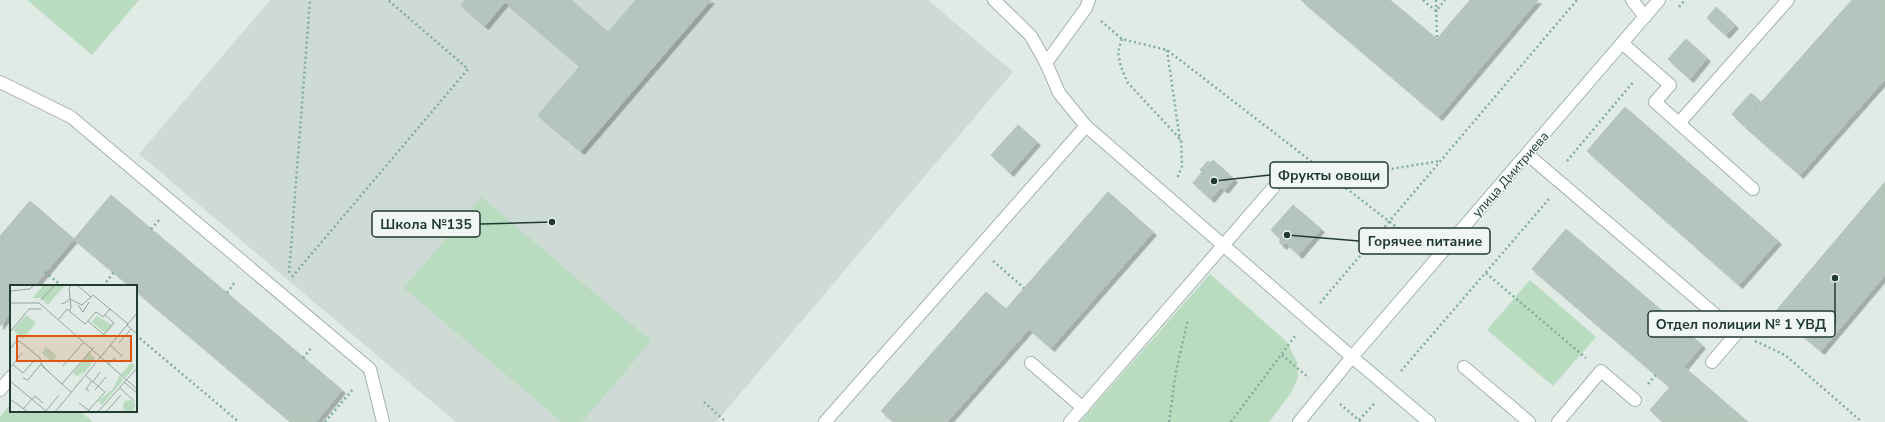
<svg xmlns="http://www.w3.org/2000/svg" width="1885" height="422" font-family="'Nunito Sans',sans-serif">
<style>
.built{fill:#cedad4}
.green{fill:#b9dbc0}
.building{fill:#b5c5be;stroke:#b3c4bb;filter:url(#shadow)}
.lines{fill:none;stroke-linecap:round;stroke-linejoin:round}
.lane-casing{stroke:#a3b2ac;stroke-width:14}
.street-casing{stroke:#a3b2ac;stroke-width:14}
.secondary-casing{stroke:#9fb6ac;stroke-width:14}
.path{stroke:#81ad9c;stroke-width:2.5;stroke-dasharray:2 3;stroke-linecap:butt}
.lane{stroke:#fff;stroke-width:12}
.street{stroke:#fff;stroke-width:12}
.secondary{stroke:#fff;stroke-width:12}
.labels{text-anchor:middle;stroke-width:3;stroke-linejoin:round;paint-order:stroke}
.street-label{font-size:13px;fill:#213a32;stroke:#f0f7f3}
.inset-road{fill:none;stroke:#94a49d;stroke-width:1}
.view{fill:#de570e;fill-opacity:0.15;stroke:#de570e;stroke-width:2}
.inset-edge{fill:none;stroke:#213a32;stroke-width:2}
.leader{fill:none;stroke:#213a32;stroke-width:1.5}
.callout-dot{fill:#213a32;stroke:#f0f7f3;stroke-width:1.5}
.callout{fill:#f0f7f3;stroke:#213a32;stroke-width:1.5}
.callout-label{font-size:14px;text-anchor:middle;font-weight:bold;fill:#213a32}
</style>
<defs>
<filter id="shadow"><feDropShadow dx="3.5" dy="3.5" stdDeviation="0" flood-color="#0004"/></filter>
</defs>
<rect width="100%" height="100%" fill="#e0ebe5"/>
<path class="built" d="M270 0H928L1013 72 716 422H456L139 154Z"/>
<path class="green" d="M27 0H139L92 55Z
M481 197 651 341 582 422H562L404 288Z
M1210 274 1286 341 1297 362 1298 377 1291 393 1269 422H1080Z
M1530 280 1596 337 1553 386 1487 330Z
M11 403V411H80L93 422H0V417Z"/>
<path class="building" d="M465 0H571L608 32 636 0H711L581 151 538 115 580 66 505 2 485 26 461 5Z
M1301 0H1390L1437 39 1470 0H1538L1439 117Z
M1852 0H1885V79L1800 175 1742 124Z
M1716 7 1735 25 1726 35 1707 18Z
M1686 39 1707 58 1690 79 1668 59Z
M1751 93 1760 101 1741 123 1732 114Z
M1625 107 1778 241 1739 285 1587 151Z
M1018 125 1037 142 1010 173 991 155Z
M1213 160 1234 179 1225 190 1221 187 1211 199 1193 183 1202 172 1200 170 1208 161 1211 163Z
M1885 182V275L1821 351 1775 312Z
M1108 192 1153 232 1051 348 1029 329 947 422H894L881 411 986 292 1006 309Z
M111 195 342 390 316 422H291L136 291V286H130L74 239Z
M30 201 74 239 34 286H11V313L0 326V236Z
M1293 205 1321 229 1299 255 1286 243 1283 246 1279 242 1281 239 1271 230Z
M1566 229 1702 345 1684 367 1748 422H1663L1650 410 1670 387 1532 269Z"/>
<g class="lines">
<g class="lane-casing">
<path id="lane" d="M1632 0 1645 17
M1622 43 1670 85 1655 102 1753 189
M1046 63 1086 8 1089 0
M0 82 71 117 370 369 383 422
M1679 123 1788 0
M1527 154 1737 333 1712 362
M1031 363 1083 408
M1464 367 1529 422
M0 390 11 377
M825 422 1086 126
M1070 422 1273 188
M1558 422 1601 371 1635 400"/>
</g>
<g class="street-casing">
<path id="street" d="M994 0 1031 36 1046 63 1059 93 1086 126 1352 357"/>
</g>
<g class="secondary-casing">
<path id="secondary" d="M1352 357 1429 422
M1299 422 1352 357 1659 0"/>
</g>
<path class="path" d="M1423 0 1436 11 1445 0
M1436 0 1437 39
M1679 7 1685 0
M1101 21 1122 39 1167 50 1421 246
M1122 39 1118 52 1121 67 1128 83 1181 140 1182 166 1177 179
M1167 50 1180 140
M1567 161 1634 81
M1293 185 1440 161
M151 229 160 219
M993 261 1024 288
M45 272 62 286
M289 273 310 0
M1486 273 1586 358
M292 277 468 69 388 0
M74 286 76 284 78 286
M103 286 114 272
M227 293 235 282
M1320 303 1577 0
M136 335 239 422
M1755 341 1785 355 1862 422
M1282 355 1309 378
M303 358 312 347
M1401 371 1549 199
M1648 384 1656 375
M704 402 726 422
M1340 404 1361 422
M1359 420 1375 403
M325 422 354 388
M1169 422 1176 371 1188 319
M1231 422 1295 336"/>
<use href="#lane" class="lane"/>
<use href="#street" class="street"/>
<use href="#secondary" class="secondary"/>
</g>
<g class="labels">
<g class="street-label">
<text transform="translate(1510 174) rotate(-49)" y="5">улица Дмитриева</text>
</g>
</g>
<g transform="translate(10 285)">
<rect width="127" height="127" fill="#e0ebe5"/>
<path d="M34 0H55L38 20 30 13H22ZM16 30 26 38 13 54 3 45ZM87 31 102 40 95 48 82 37ZM36 62 47 71 42 77 32 68ZM80 67 85 74 61 105 74 87 67 91 63 88ZM121 78 125 81 116 92 111 89ZM110 90 113 95 92 120 88 116 102 105ZM113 121a6 6 0 1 1 12 0a6 6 0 1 1-12 0Z" fill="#b9dbc0"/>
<path class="inset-road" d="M67 0 81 12 83 10 118 39M0 6 20 4 24 0M31 15 45 0M0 18H29L127 104M51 18 53 19 60 14 72 20 81 12M68 20 73 27 79 17M59 26 61 23 59 3 61 0M49 34 57 24 75 39 86 27 93 32 100 24M78 36 94 50 104 38 95 30M117 40 127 49M0 47 19 24H31M109 58 121 44M100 60 112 71 111 72M0 64 7 55 12 58 30 73 32 81 61 107M3 80 13 88 23 77M98 80 104 73 106 75M53 81 73 58M0 83 12 68M75 90 95 107 79 125M13 93 18 95 31 79 42 90M0 96 36 126 49 110M83 97 90 87M114 97 127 108M52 99 84 62M110 103 124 116M85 105 96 92M79 106 76 104 82 96M0 114 18 127M22 115 25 111 33 118M69 118 81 127M13 124 22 114M45 127 127 28M88 127 127 83M96 127 111 110"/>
<path class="view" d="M7 51H121V76H7Z"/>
<rect width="127" height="127" class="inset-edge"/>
</g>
<path class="leader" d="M1214 181L1270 175M552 222L480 224M1287 235L1359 241M1835 278L1835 324"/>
<g class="callout-dot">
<circle cx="1214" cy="181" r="4"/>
<circle cx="552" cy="222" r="4"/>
<circle cx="1287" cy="235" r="4"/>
<circle cx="1835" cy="278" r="4"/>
</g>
<g class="callout">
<rect x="1270" y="162" width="118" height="26" rx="4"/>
<rect x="372" y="211" width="108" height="26" rx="4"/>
<rect x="1359" y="228" width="131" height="26" rx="4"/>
<rect x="1648" y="311" width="187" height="26" rx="4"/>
</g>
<g class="callout-label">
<text x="1329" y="180">Фрукты овощи</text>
<text x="426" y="229">Школа №135</text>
<text x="1425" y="246">Горячее питание</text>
<text x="1741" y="329">Отдел полиции № 1 УВД</text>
</g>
</svg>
